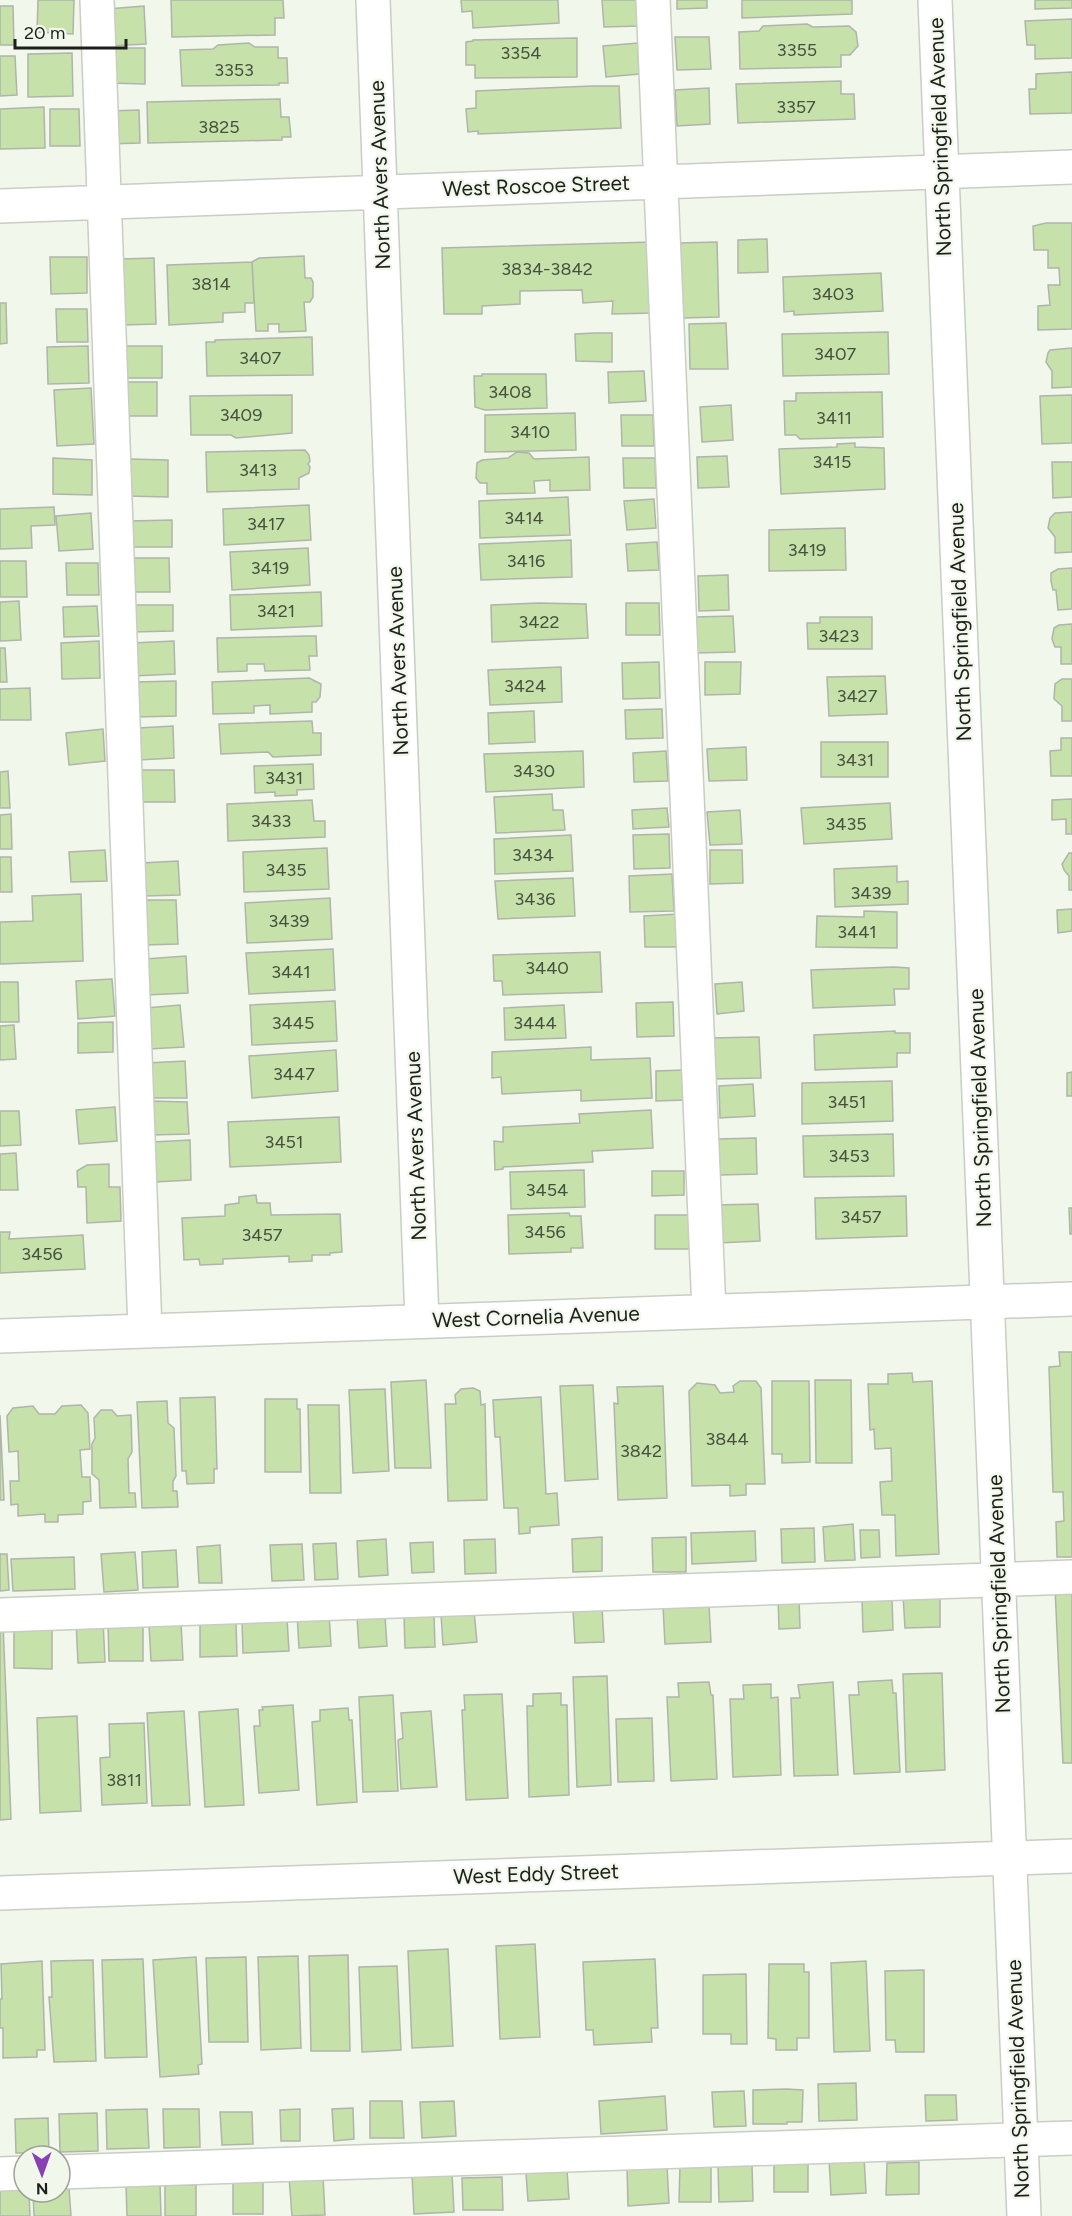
<svg xmlns="http://www.w3.org/2000/svg" width="1072" height="2216" font-family="Figtree,sans-serif">
<style>
.building{fill:#c6e1aa;stroke:#afb5aa;stroke-width:1.5}
.lines{fill:none;stroke-linecap:round;stroke-linejoin:round}
.minor-casing{stroke:#c8cec3;stroke-width:36}
.minor{stroke:#fff;stroke-width:33}
.labels{text-anchor:middle;stroke-width:4.5;stroke-linejoin:round;paint-order:stroke}
.number-label{font-size:18px;fill:#46503e}
.street-label{font-size:21px;fill:#1c1f1a;stroke:#f1f7eb}
</style>
<rect width="100%" height="100%" fill="#f1f7eb"/>
<path class="building" d="M38 0H74L73 34 37 32Z
M171 0H283L284 18H275V35L172 37Z
M461 0H558L559 23 473 28 472 11 462 12Z
M602 0H638L639 26 604 27Z
M677 0H707V8L677 9Z
M742 0H852V14L742 18Z
M1035 0H1072V8L1035 9Z
M0 6H13L14 45H0Z
M144 6 146 44 109 46 107 9Z
M1072 19V58L1035 59V45H1027L1025 21Z
M807 24 813 27 849 26 856 32 858 46 850 55H841V67L740 69 739 32 759 31 763 26Z
M675 37H709L711 69 677 70Z
M577 38V77L475 78V65H466V42L473 41V40Z
M249 43 255 47H278V58H287L288 83H279V85L182 86 180 50 213 49 218 45Z
M638 43 639 74 606 77 603 46Z
M109 48H145V84L109 83Z
M72 53 73 96 28 97V54Z
M0 56H15L17 95 0 96Z
M1072 72V113L1030 114 1029 89H1036V74Z
M841 81V94H854L855 119 738 123 736 84Z
M592 86H619L621 128 478 134V131L468 132 466 109 476 108V91Z
M709 88 710 124 677 126 675 90Z
M280 99 281 117H289L291 137H282V140L148 143 147 102Z
M44 107 45 148 0 149V109Z
M50 109H79L80 146H50Z
M139 110 140 143 109 144 108 111Z
M1046 223H1072V329L1038 330V306L1050 305 1048 285H1060L1059 268H1048V250H1034L1033 226Z
M767 239 768 272 738 273V240Z
M652 242 653 313 612 314 613 301 583 303 582 290 520 291V304L482 306V314H444L442 248Z
M717 242 719 317 682 318 679 243Z
M304 256 305 278H311L313 282V297L310 302H304L306 331 279 332V324H268V331H256L252 262 259 258Z
M50 257H87V293L51 294Z
M154 258 156 324 124 325 121 259Z
M252 262 254 303H245V312L223 313V322L169 325 167 265Z
M881 273 883 311 794 315V311L784 312 783 277Z
M0 303H6L7 343 0 344Z
M56 309H87L88 342H57Z
M726 323 728 369H690L689 324Z
M888 332 889 374 783 376 782 334Z
M595 333H612V362L576 361 575 334Z
M312 337 313 375 207 376 206 342H215V340Z
M88 346 89 383 48 384 47 347Z
M122 346H162V378H122Z
M1072 348V387L1052 388V371L1046 362 1048 353 1050 350Z
M644 371 646 401 609 403 608 372Z
M482 374H546L547 408 485 410 475 407 474 376H482Z
M121 382H157V416H121Z
M91 388 94 444 57 446 54 390Z
M882 392 883 437 800 439 796 435H785L784 401H796V393Z
M292 395V433L236 438 231 435H191L190 396Z
M1072 395V443L1042 444 1040 396Z
M731 405 733 440 702 442 700 407Z
M575 413 576 450 485 452V415Z
M621 415H653L654 446H622Z
M855 443V447L884 448 885 489 781 494 779 449 837 447V444Z
M305 450 309 455 310 461 308 464 310 467 309 473 299 478V489L207 492 206 452Z
M517 452 529 453 534 459 589 457 590 490 550 491V480L534 481 535 493 487 494V483H480L476 478 477 463 482 460 508 458Z
M727 456 729 487 698 488 697 457Z
M53 458 92 460V495L53 494Z
M623 458H655L656 488H624Z
M128 459 168 460V497L127 496Z
M1052 462H1072V497L1053 498Z
M568 497 570 535 480 538 479 501Z
M654 499 656 528 627 530 624 501Z
M309 505 311 540 224 545 223 509Z
M54 507 55 525 31 526 32 548 0 549V509Z
M1072 512V552L1055 553V537L1048 528 1050 518 1055 513Z
M91 513 93 549 59 551 56 516Z
M172 520V547H131L130 521Z
M845 528 846 570 769 571V530Z
M571 540 572 577 481 580 479 544Z
M657 542 659 570 628 571 626 544Z
M308 548 310 585 232 590 230 552Z
M130 558H169L170 592H132Z
M0 561H26L27 597H0Z
M66 563H98L99 595H67Z
M1072 568V609L1058 610 1056 590H1053L1051 581V573L1058 569Z
M728 575 729 610 699 611 698 576Z
M321 592 322 626 231 630 230 595Z
M19 601 21 640 0 641V602Z
M539 603 586 604 588 638 492 642 491 605Z
M626 603H659L660 635H626Z
M132 605H173V631L132 632Z
M97 606 99 636 64 637 63 607Z
M733 616 735 652 695 653 694 617Z
M820 617H872V649H808L807 623H820Z
M1072 624V664H1061V647H1055L1052 639 1054 628 1059 625Z
M308 636H316L317 656H309L310 670 265 671 264 664H247V671L218 672 217 638Z
M99 641 100 678 62 679 61 643Z
M174 641 175 674 133 676 132 643Z
M0 648H5L7 682H0Z
M659 662 660 698 623 699 622 663Z
M705 662H741L740 694 705 695Z
M561 667 562 702 490 705 488 670Z
M885 676 887 714 829 716 827 677Z
M309 678 321 684 320 697 316 702H312V712L270 714V705L254 706V713L213 714 212 682Z
M1062 679H1072V721H1062V706L1054 699 1055 684Z
M176 681V716L136 717V682Z
M30 688 31 720H0V689Z
M662 709 663 738 626 739 625 710Z
M534 711 535 742 489 744 488 713Z
M312 721 313 733H321V755L273 757 268 752 221 754 219 724Z
M173 726 174 758 139 760 138 728Z
M103 729 105 761 69 765 66 733Z
M1061 738H1072V776H1051L1050 751 1061 750Z
M821 742H888V777H821Z
M746 747 747 780 709 781 707 749Z
M583 751 584 787 486 792 484 754Z
M666 751 668 781 634 782 633 753Z
M313 764 314 789 297 790V795L275 796V792L255 793 254 766Z
M140 770H174L175 802H140Z
M8 771 10 808H0V772Z
M552 794 553 810H563L565 830 496 833 494 797Z
M1072 799V834H1066V819L1052 820V800Z
M312 800 314 821H325V837L228 841 227 804Z
M890 803 892 839 804 844 801 808Z
M667 808 669 827 633 829 632 810Z
M740 810 742 844 710 845 707 812Z
M11 814 12 849H0V815Z
M669 834 670 868 634 869 633 835Z
M571 835 573 871 495 874 494 839Z
M327 848 329 889 244 892 243 852Z
M105 850 107 881 71 882 69 852Z
M710 850H742L743 883 710 884Z
M1069 853H1072V890H1069V876L1064 870 1062 864Z
M0 857H11L12 892H0Z
M178 861 180 895 144 896 141 863Z
M897 866V882L908 881V904L835 907 834 869Z
M672 874 674 911 630 912 629 876Z
M573 878 575 916 498 919 495 881Z
M81 894 83 961 0 964V922L33 921 32 896Z
M330 898 332 939 247 943 245 903Z
M141 900H176L178 944 143 945Z
M1072 909V931L1058 933 1057 910Z
M864 911 897 912V948L816 947 817 916 864 917Z
M678 914 679 947H645L644 916Z
M333 949 335 990 249 994 246 953Z
M600 952 602 992 503 995 502 981H494L493 955Z
M186 956 188 993 147 995 145 959Z
M894 967 909 968V989H894L895 1005 813 1008 811 970Z
M112 979 115 1016 78 1019 76 981Z
M0 982H18L19 1022H0Z
M742 982 744 1011 717 1014 715 984Z
M335 1001 337 1041 252 1045 250 1005Z
M673 1002 674 1036 637 1037 636 1003Z
M180 1005 184 1047 149 1049 146 1008Z
M564 1005 566 1038 505 1040 504 1008Z
M113 1022V1052L78 1053V1023Z
M14 1025 16 1059 0 1060V1026Z
M895 1031V1033H910V1053H897V1067L815 1070 814 1035Z
M759 1037 761 1078 711 1079 710 1038Z
M591 1047V1060L650 1058 652 1098 581 1101V1090L502 1094 501 1077 492 1078V1052Z
M336 1050 338 1091 252 1098 249 1056Z
M185 1061 187 1098H149L147 1063Z
M684 1070 685 1100 656 1101V1071Z
M1072 1072V1096H1067V1073Z
M892 1081 893 1121 802 1124V1083Z
M753 1084 755 1116 720 1118 719 1086Z
M150 1101 187 1102 189 1134 151 1135Z
M115 1107 117 1141 79 1144 76 1110Z
M651 1110 653 1148 592 1151 593 1162 503 1167V1169L495 1170 494 1141 503 1142V1127L580 1123 579 1114Z
M0 1111H19L21 1145 0 1146Z
M339 1117 341 1162 230 1167 228 1122Z
M893 1134 894 1176 804 1177 803 1136Z
M756 1138 757 1174 720 1175 718 1139Z
M190 1140 191 1180 155 1182 153 1142Z
M16 1153 18 1190H0V1154Z
M109 1164V1187H120L121 1221 87 1223 86 1187H78L77 1171 87 1165Z
M584 1170 585 1207 511 1209 510 1172Z
M652 1171H684V1195L652 1196Z
M256 1195 257 1203H270L271 1215 340 1214 342 1252 330 1253V1255H312V1261L289 1262V1256L223 1259V1264L200 1265 199 1259 184 1260 182 1218 225 1216V1205L239 1203V1197Z
M906 1196 907 1236 816 1239 815 1198Z
M758 1204 760 1241 718 1243 716 1205Z
M1069 1208H1072V1234H1070Z
M569 1213 570 1216H581L583 1248H571V1252L509 1254 508 1215Z
M655 1215H689V1249H655Z
M0 1232H10L9 1239 83 1235 85 1269 0 1273Z
M1059 1352H1072V1557H1057L1056 1522 1064 1521 1063 1492H1053L1049 1367 1060 1366Z
M912 1373 913 1382 932 1381 939 1554 896 1556 895 1515H882L880 1482 892 1481 891 1448 875 1449 874 1429 870 1430 868 1384H888V1374Z
M426 1380 431 1468H395L391 1382Z
M815 1380H851L852 1463H816Z
M740 1381H756L761 1388 765 1484H746V1495L730 1496V1485L692 1486 689 1391 697 1383 715 1385 720 1393 734 1392 733 1386Z
M772 1381H809L810 1462 782 1463V1454H772Z
M593 1385 598 1479 565 1481 560 1386Z
M663 1386 667 1498 618 1500 614 1403 618 1404 617 1387Z
M473 1388 480 1391 481 1405 485 1404 487 1500 448 1501 445 1404H456L455 1395 461 1389Z
M385 1389 389 1471 353 1473 349 1390Z
M215 1397 217 1469H214V1483L187 1484 186 1471H182L180 1398Z
M541 1397 546 1494 557 1493 559 1525 530 1527V1533L519 1534 518 1508H504L500 1437H495L493 1400Z
M265 1399H297V1409H300L301 1472H265Z
M167 1401 168 1423 174 1428 176 1476 173 1481V1491H177L178 1507 142 1508 137 1402Z
M81 1405 88 1413 90 1449 80 1450 82 1477H90L91 1501 83 1502V1514L58 1515V1522H45V1514L18 1516V1504L11 1505 10 1481H19L18 1451 9 1452 7 1416 13 1408 33 1406 39 1414H55L62 1406Z
M308 1405H339L341 1493H310Z
M101 1410H112L117 1416 131 1415 132 1452 128 1459 129 1493H135L136 1507 100 1508 99 1480 92 1474V1444L95 1438 94 1418Z
M0 1415 4 1500H0Z
M853 1524 855 1560 825 1561 823 1527Z
M814 1528 815 1562 782 1563 781 1529Z
M860 1530H879L880 1557 861 1558Z
M755 1531 756 1561 692 1564 691 1533Z
M602 1537V1571L573 1572 572 1539Z
M686 1537V1572H653L652 1538Z
M386 1539 388 1575 359 1577 357 1541Z
M495 1539 496 1573 465 1574 464 1540Z
M433 1542 434 1572 412 1573 410 1543Z
M336 1543 338 1579 315 1580 313 1544Z
M302 1544 304 1580 272 1581 270 1545Z
M220 1545 222 1583H199L197 1547Z
M176 1550 178 1587 143 1588 142 1552Z
M135 1552 138 1590 104 1592 101 1554Z
M0 1554H7L9 1590 0 1591Z
M74 1557 75 1589 13 1591 11 1559Z
M1072 1587V1763H1063L1055 1588Z
M940 1593V1627L905 1628 903 1595Z
M778 1597 799 1598 800 1628 779 1629Z
M892 1597 893 1630 863 1632 862 1599Z
M709 1605 711 1642 665 1644 663 1607Z
M602 1607 604 1642 575 1643 573 1610Z
M474 1611 477 1642 443 1645 441 1614Z
M329 1613 331 1646 299 1648 297 1614Z
M434 1614 435 1647 405 1648 404 1616Z
M385 1616 387 1646 359 1648 357 1617Z
M287 1619 289 1651 243 1653 242 1621Z
M103 1620 105 1662 78 1663 76 1621Z
M200 1622H236L237 1656 200 1657Z
M0 1623H3L11 1819 0 1820Z
M181 1623 183 1660 151 1661 149 1625Z
M108 1624H143V1661H109Z
M14 1627H52V1669L14 1668Z
M942 1673 945 1770 906 1772 903 1674Z
M607 1676 611 1785 577 1787 573 1677Z
M892 1680 893 1693H896L900 1772 854 1774 849 1695H859L858 1682Z
M709 1682 711 1695H713L717 1779 671 1781 667 1697H679L678 1683Z
M833 1682 838 1775 794 1776 791 1698H800L798 1685Z
M771 1684V1698L778 1697 781 1775 733 1777 730 1699H744L743 1685Z
M561 1693V1705H567L569 1795 529 1797 527 1706H533V1694Z
M502 1694 508 1798 466 1800 462 1710H465L464 1695Z
M393 1695 398 1791 363 1792 359 1697Z
M293 1705 299 1790 259 1793 254 1726H260L259 1710H263L262 1707Z
M348 1708 349 1720H352L357 1802 317 1805 312 1722 320 1721V1710Z
M238 1709 244 1805 205 1807 199 1712Z
M184 1711 190 1805 152 1806 147 1713Z
M431 1711 437 1787 401 1789 398 1740 403 1738 401 1713Z
M77 1716 81 1811 40 1813 37 1718Z
M652 1718 654 1781 618 1782 616 1719Z
M144 1723 147 1803 102 1805 100 1758 110 1757 109 1724Z
M535 1944 540 2037 500 2039 496 1946Z
M448 1949 453 2046 412 2048 408 1951Z
M348 1955 350 2051H311L309 1956Z
M298 1956 301 2048 261 2050 258 1957Z
M196 1957 202 2064 198 2065 199 2074 160 2077 153 1960Z
M246 1957 248 2042H209L206 1958Z
M143 1959 147 2057 105 2058 102 1960Z
M655 1959 658 2028H651L652 2042 594 2045 593 2030H586L583 1962Z
M93 1960 96 2061 54 2062 49 1997H52L51 1961Z
M42 1961 45 2050H37V2057L3 2058V2028H0V1999H2L1 1964Z
M866 1961 870 2051 834 2052 831 1963Z
M769 1964H804V1972H809V2038H797V2050H776V2039L768 2038Z
M397 1966 401 2050 362 2052 359 1967Z
M924 1970V2052H896L895 2040H886L885 1971Z
M746 1974 747 2044H731V2034H703V1975Z
M856 2083 857 2120 819 2121 818 2084Z
M786 2089 803 2090 802 2122H787V2124H753V2090Z
M744 2091 746 2126 714 2127 712 2092Z
M925 2095H956L957 2120 926 2121Z
M665 2096 667 2130 601 2134 599 2101Z
M370 2101H402L404 2138H370Z
M454 2101 456 2136 422 2138 420 2102Z
M353 2108 354 2139 334 2141 332 2109Z
M147 2109 149 2148 107 2149 106 2110Z
M163 2109H199L200 2147 164 2148Z
M300 2109V2141H281L280 2110Z
M220 2112H252L253 2144 222 2145Z
M97 2113 98 2151 60 2152 59 2114Z
M48 2118 49 2153H16L15 2119Z
M864 2157 866 2193 831 2195 829 2159Z
M774 2160H808V2192H774Z
M919 2162V2194L886 2195 887 2163Z
M667 2165 669 2203 628 2206 627 2167Z
M680 2165H711V2202H679Z
M752 2165 753 2201 719 2202 718 2166Z
M567 2170 569 2199 528 2201 526 2173Z
M452 2173 454 2212 414 2214 412 2175Z
M323 2176 325 2215 292 2216 289 2177Z
M502 2177 503 2210H463L462 2178Z
M233 2181H263V2214H233Z
M160 2184 161 2216H127L126 2185Z
M24 2185V2192H29L30 2216H0V2186Z
M165 2185H196V2216H165Z
M60 2188H69L71 2216H34L33 2192H60Z"/>
<g class="lines">
<g class="minor-casing">
<path id="minor" d="M97 0 145 1331
M373 0 422 1321
M653 0 709 1311
M935 0 1024 2216
M0 206 1072 167
M0 1336 1072 1299
M0 1615 1072 1577
M0 1893 1072 1856
M60 2172 1072 2138
M0 2174 24 2173"/>
</g>
<use href="#minor" class="minor"/>
</g>
<g class="labels">
<g class="number-label">
<text x="797" y="56">3355</text>
<text x="521" y="59">3354</text>
<text x="234" y="76">3353</text>
<text x="796" y="113">3357</text>
<text x="219" y="133">3825</text>
<text x="547" y="275">3834-3842</text>
<text x="211" y="290">3814</text>
<text x="833" y="300">3403</text>
<text x="835" y="360">3407</text>
<text x="260" y="364">3407</text>
<text x="510" y="398">3408</text>
<text x="241" y="421">3409</text>
<text x="834" y="424">3411</text>
<text x="530" y="438">3410</text>
<text x="832" y="468">3415</text>
<text x="258" y="476">3413</text>
<text x="524" y="524">3414</text>
<text x="266" y="530">3417</text>
<text x="807" y="556">3419</text>
<text x="526" y="567">3416</text>
<text x="270" y="574">3419</text>
<text x="276" y="617">3421</text>
<text x="539" y="628">3422</text>
<text x="839" y="642">3423</text>
<text x="525" y="692">3424</text>
<text x="857" y="702">3427</text>
<text x="855" y="766">3431</text>
<text x="534" y="777">3430</text>
<text x="284" y="784">3431</text>
<text x="271" y="827">3433</text>
<text x="846" y="830">3435</text>
<text x="533" y="861">3434</text>
<text x="286" y="876">3435</text>
<text x="871" y="899">3439</text>
<text x="535" y="905">3436</text>
<text x="289" y="927">3439</text>
<text x="857" y="938">3441</text>
<text x="547" y="974">3440</text>
<text x="291" y="978">3441</text>
<text x="293" y="1029">3445</text>
<text x="535" y="1029">3444</text>
<text x="294" y="1080">3447</text>
<text x="847" y="1108">3451</text>
<text x="284" y="1148">3451</text>
<text x="849" y="1162">3453</text>
<text x="547" y="1196">3454</text>
<text x="861" y="1223">3457</text>
<text x="545" y="1238">3456</text>
<text x="262" y="1241">3457</text>
<text x="42" y="1260">3456</text>
<text x="727" y="1445">3844</text>
<text x="641" y="1457">3842</text>
<text x="124" y="1786">3811</text>
</g>
<g class="street-label">
<text transform="translate(940 137) rotate(-92)" y="7">North Springfield Avenue</text>
<text transform="translate(380 175) rotate(-92)" y="7">North Avers Avenue</text>
<text transform="translate(536 186) rotate(-2)" y="7">West Roscoe Street</text>
<text transform="translate(960 622) rotate(-92)" y="7">North Springfield Avenue</text>
<text transform="translate(398 661) rotate(-92)" y="7">North Avers Avenue</text>
<text transform="translate(980 1108) rotate(-92)" y="7">North Springfield Avenue</text>
<text transform="translate(416 1146) rotate(-92)" y="7">North Avers Avenue</text>
<text transform="translate(536 1317) rotate(-2)" y="7">West Cornelia Avenue</text>
<text transform="translate(999 1594) rotate(-92)" y="7">North Springfield Avenue</text>
<text transform="translate(536 1874) rotate(-2)" y="7">West Eddy Street</text>
<text transform="translate(1018 2079) rotate(-92)" y="7">North Springfield Avenue</text>
</g>
</g>
<g transform="translate(42 2174) rotate(179)"><circle r="28" fill="#f1f7eb" stroke="#9ca197" stroke-width="1.5"/>
<path d="M0-4.5L10 22L0 15L-10 22Z" fill="#8741b4"/>
<text y="-9" font-size="16" font-weight="bold" text-anchor="middle" fill="#1c1f1a">N</text>
</g>
<path d="M15 39v9h111v-9" fill="none" stroke="#1c1f1a" stroke-width="3"/>
<text x="24" y="39" font-size="18" fill="#1c1f1a" stroke="#f1f7eb" stroke-width="4.5" paint-order="stroke">20 m</text>
</svg>
